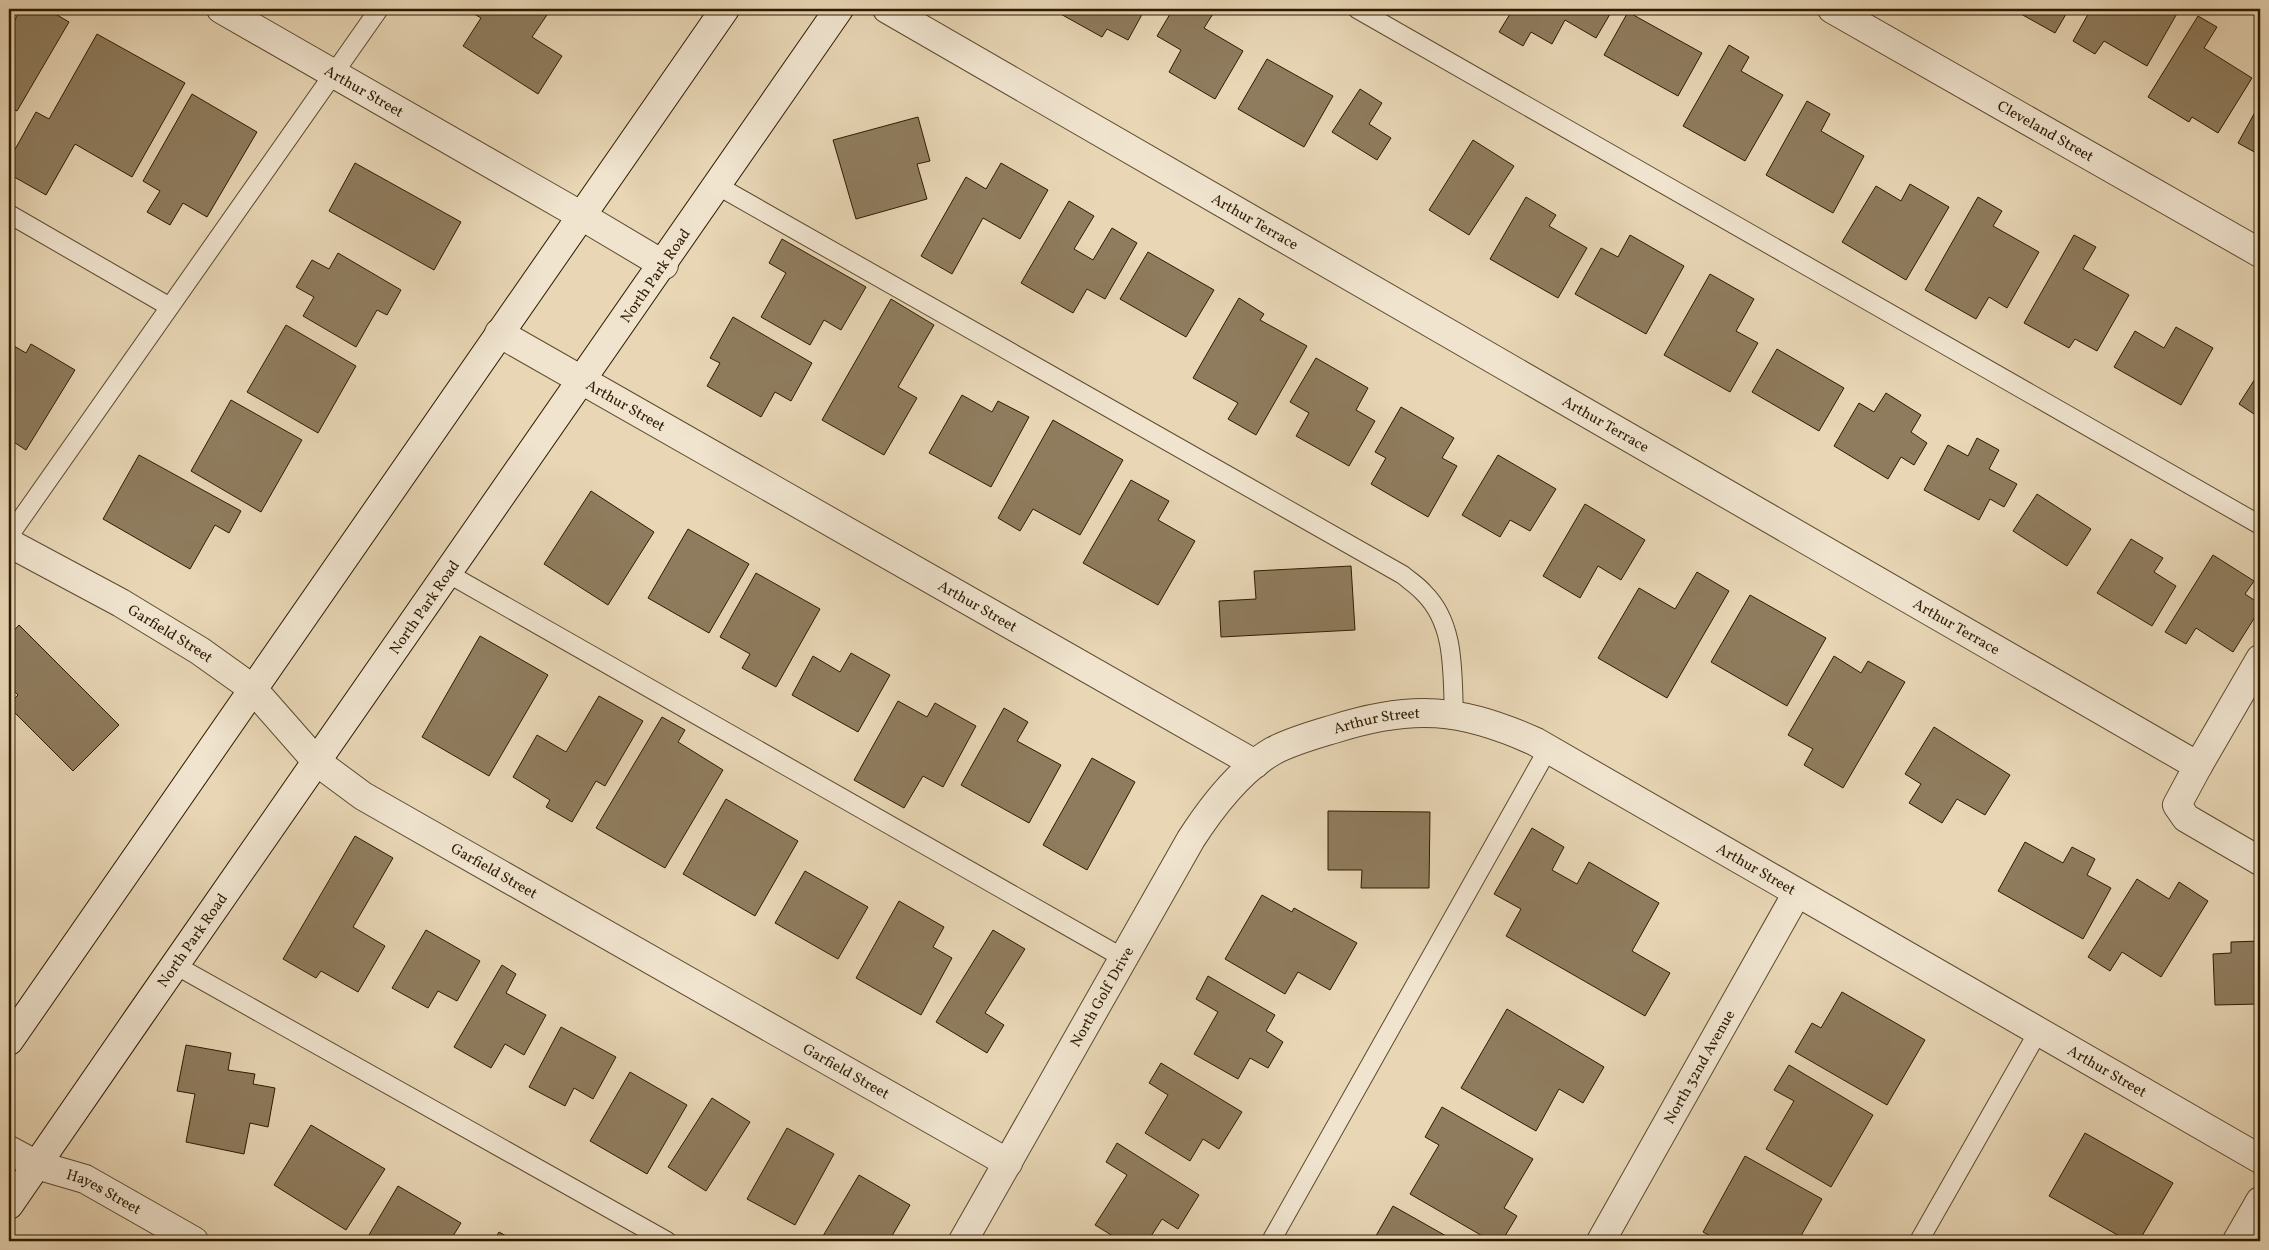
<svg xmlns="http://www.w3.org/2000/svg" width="2269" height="1250" font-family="Vollkorn,serif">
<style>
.building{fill:#8f7c5e;stroke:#2e1a00}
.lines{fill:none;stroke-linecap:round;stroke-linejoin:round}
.lane-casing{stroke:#5c492d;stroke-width:20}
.street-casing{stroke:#5c492d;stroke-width:30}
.secondary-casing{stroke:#2e1a00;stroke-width:30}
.lane{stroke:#f0e4cf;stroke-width:18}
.street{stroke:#f0e4cf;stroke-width:28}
.secondary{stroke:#f0e4cf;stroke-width:28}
.labels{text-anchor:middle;stroke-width:4;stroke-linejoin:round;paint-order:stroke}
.street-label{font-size:15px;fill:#2e1a00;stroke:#f0e4cf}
</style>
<rect width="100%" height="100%" fill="#e8d6b5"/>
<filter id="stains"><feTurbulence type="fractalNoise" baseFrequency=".004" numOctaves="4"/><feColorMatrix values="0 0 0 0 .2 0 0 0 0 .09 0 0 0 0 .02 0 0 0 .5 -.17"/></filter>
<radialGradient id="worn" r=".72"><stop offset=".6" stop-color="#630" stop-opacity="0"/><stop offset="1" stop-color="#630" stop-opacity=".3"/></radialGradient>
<path class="building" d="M21 9H47L69 22 17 111 9 107V23L12 25Z
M466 9H551L532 37 562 56 538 94 463 46 481 18Z
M1059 9H1145L1128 40 1107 29 1102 37 1057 12Z
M1173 9H1216L1204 28 1243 51 1215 99 1169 72 1181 50 1157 36Z
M1513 9H1613L1596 38 1565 20 1552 44 1531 32 1523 46 1499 32Z
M2012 9H2069L2055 33Z
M2091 9H2176L2179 10 2147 66 2104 41 2095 54 2073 41Z
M1628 12 1702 53 1678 96 1604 55Z
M2198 16 2217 27 2204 48 2252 78 2218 133 2192 117 2189 122 2148 97Z
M97 34 185 83 132 177 75 144 46 195 9 174V160L36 112 49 119Z
M1729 45 1749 57 1741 71 1783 95 1745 161 1683 126Z
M1267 59 1333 96 1304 147 1238 109Z
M1360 89 1382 103 1369 124 1391 138 1377 160 1332 132Z
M192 94 257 132 207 217 183 203 170 225 147 212 160 191 143 181Z
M1807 101 1830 114 1821 131 1864 156 1833 213 1766 175Z
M2259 105H2260V155L2238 143Z
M918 117 930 161 917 164 927 199 856 219 833 140Z
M1473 140 1514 166 1469 235 1429 210Z
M355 163 461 222 434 270 329 211Z
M1001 163 1048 190 1020 239 983 218 952 274 921 256 966 177 986 189Z
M1910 184 1949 207 1906 280 1842 242 1876 186 1901 201Z
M1526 197 1556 215 1549 226 1587 248 1558 298 1490 259Z
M1978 197 2002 211 1993 226 2039 252 2007 308 1989 297 1976 319 1925 290Z
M1069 201 1094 216 1074 249 1093 260 1112 228 1137 243 1105 299 1087 289 1073 313 1021 283Z
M1630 235 1684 266 1646 334 1575 294 1601 248 1618 257Z
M2074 235 2096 247 2083 269 2129 295 2097 351 2075 339 2069 348 2024 323Z
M782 239 866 287 841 330 824 320 810 345 761 317 786 273 769 263Z
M1148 252 1214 290 1186 337 1120 299Z
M338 253 401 290 387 315 377 310 356 347 303 316 314 297 296 287 312 260 329 269Z
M1710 274 1754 299 1736 331 1758 343 1730 392 1664 355Z
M1239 298 1264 314 1260 320 1307 346 1256 435 1228 419 1238 403 1193 378Z
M891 299 934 325 898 387 917 398 884 455 822 420Z
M733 317 812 363 791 401 775 392 761 417 707 386 720 363 710 358Z
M286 325 356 366 318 433 247 392Z
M2176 327 2213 348 2181 405 2114 367 2135 331 2164 348Z
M9 343 26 353 31 344 75 370 26 450 9 439Z
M1777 349 1844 388 1819 431 1752 392Z
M1316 358 1368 388 1356 410 1375 421 1349 466 1296 436 1309 413 1290 402Z
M2260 371V418L2239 404Z
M1886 393 1921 415 1911 432 1927 443 1914 465 1901 457 1888 479 1834 446 1859 403 1874 412Z
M962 395 992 412 998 401 1029 417 991 487 929 453Z
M231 400 302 440 261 512 191 471Z
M1401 407 1454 438 1442 458 1457 466 1428 517 1371 484 1386 458 1375 452Z
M1053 420 1123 460 1080 535 1033 509 1020 531 998 518Z
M1977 438 1999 450 1989 469 2017 484 2004 507 1990 499 1979 520 1924 490 1948 445 1968 456Z
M139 455 241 511 229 533 215 525 190 569 103 519Z
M1498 455 1556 489 1530 531 1510 520 1500 537 1462 515Z
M1131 480 1169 501 1158 520 1195 541 1158 605 1083 563Z
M591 491 654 532 608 605 544 564Z
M2037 494 2091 529 2067 566 2013 531Z
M1585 504 1645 540 1621 580 1598 566 1580 598 1543 576Z
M688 529 749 564 709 633 648 598Z
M2131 539 2163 558 2154 572 2176 586 2152 626 2097 593Z
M2213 555 2254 581 2245 594 2260 604V609L2233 652 2196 628 2186 644 2165 632Z
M1351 566 1355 630 1221 637 1219 601 1256 599 1254 571Z
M1697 572 1729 591 1667 698 1598 658 1639 588 1675 609Z
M756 573 820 609 776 687 742 668 750 654 720 637Z
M1750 595 1826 638 1787 706 1711 662Z
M19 625 119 725 73 771 9 707V704L18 695 9 686V636Z
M480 636 548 675 489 776 422 737Z
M851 653 890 675 858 732 792 695 813 656 840 672Z
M1834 656 1861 673 1868 661 1905 682 1843 788 1804 765 1813 749 1788 735Z
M599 696 643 721 605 786 596 781 572 822 546 807 550 800 513 777 537 735 566 752Z
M898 701 927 717 935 703 976 726 943 787 923 776 904 808 854 780Z
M1004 708 1028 722 1017 741 1061 765 1029 823 961 785Z
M662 717 685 730 678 742 723 770 665 868 596 828Z
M1934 727 2010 775 1985 815 1957 799 1942 823 1909 803 1921 784 1905 774Z
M1092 758 1135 782 1087 870 1043 845Z
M726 799 798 841 755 916 683 874Z
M1328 811 1430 812 1429 888H1361L1362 870H1328Z
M1532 828 1564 847 1552 870 1577 884 1589 862 1659 903 1632 951 1670 973 1645 1016 1506 936 1521 909 1494 894Z
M355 836 393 858 353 927 385 946 358 992 321 971 316 978 283 959Z
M2025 842 2063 863 2072 847 2095 859 2087 875 2111 888 2083 939 1998 891Z
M805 871 868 907 838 959 775 923Z
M2137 879 2169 899 2179 882 2208 901 2161 977 2122 952 2110 971 2088 957Z
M1262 895 1292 912 1294 908 1357 943 1330 990 1298 972 1285 994 1225 959Z
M899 901 944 927 933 947 952 958 921 1015 856 978Z
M426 930 480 961 457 1001 438 991 428 1008 392 988Z
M993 930 1025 949 985 1013 1004 1025 987 1053 936 1022Z
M2260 941V1004L2215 1005 2213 954 2231 953V942Z
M502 965 516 974 506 993 546 1015 524 1055 505 1044 491 1068 454 1047Z
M1208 976 1275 1015 1266 1031 1283 1042 1268 1068 1250 1058 1238 1079 1194 1054 1218 1012 1196 999Z
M1842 992 1925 1040 1887 1105 1795 1052 1812 1023 1821 1028Z
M1507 1009 1604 1067 1583 1103 1559 1089 1536 1131 1461 1088Z
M561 1027 616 1057 593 1099 574 1088 565 1106 529 1087Z
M186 1045 231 1053 228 1070 255 1074 253 1084 275 1088 268 1127 250 1123 244 1154 186 1142 195 1094 177 1091Z
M1161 1063 1242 1112 1219 1149 1203 1139 1190 1161 1145 1133 1168 1095 1149 1083Z
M1789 1065 1873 1115 1831 1187 1766 1149 1794 1101 1774 1090Z
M630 1072 687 1105 647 1174 590 1141Z
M712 1098 750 1122 706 1191 668 1167Z
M1442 1107 1533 1159 1504 1208 1517 1216 1502 1241H1491L1410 1194 1439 1145 1425 1137Z
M311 1125 385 1169 346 1230 274 1185Z
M787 1128 834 1154 795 1225 747 1199Z
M2085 1133 2173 1183 2139 1241H2128L2049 1196Z
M1117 1143 1199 1195 1178 1229 1162 1219 1148 1241H1121L1095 1225 1127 1175 1106 1162Z
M1745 1156 1822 1199 1798 1241H1720L1703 1232Z
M859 1175 910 1205 889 1241H820Z
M398 1186 461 1223 450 1241 366 1240Z
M1393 1206 1455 1241H1373Z
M499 1232 515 1241H494Z
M2080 1237 2088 1241H2077Z"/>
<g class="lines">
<g class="lane-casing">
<path id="lane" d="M1357 9 2260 525
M718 186 1403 575C1410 581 1418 586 1424 593 1456 625 1452 673 1454 715
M9 214 170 307
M9 536 379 9
M447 573 1125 959
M175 965 667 1241
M1271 1241 1548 749
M1919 1241 2038 1032"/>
</g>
<g class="street-casing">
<g id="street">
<path id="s1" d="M221 9 580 215 664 265"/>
<path id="s2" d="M887 9 2198 766 2177 805 2186 818 2260 861"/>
<path id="s3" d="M1832 9 2260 253"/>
<path id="s4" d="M499 333 1255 764"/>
<path id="s5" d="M9 543 121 603 200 651 252 688 317 762 363 796 1008 1163"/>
<path d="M2198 766 2260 659"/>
<path id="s6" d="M9 1150 37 1165 85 1179 194 1241"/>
<path id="s7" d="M963 1241 1191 839C1211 808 1240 770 1273 751 1292 741 1314 735 1334 729 1412 704 1462 708 1536 742L2260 1159"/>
<path id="s8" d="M1601 1241 1797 893"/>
<path d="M2237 1241 2260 1201"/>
</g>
</g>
<g class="secondary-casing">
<g id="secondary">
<path d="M9 1041 725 9"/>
<path id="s9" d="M9 1205C284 805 565 409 839 9"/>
</g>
</g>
<use href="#lane" class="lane"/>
<use href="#street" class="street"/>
<use href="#secondary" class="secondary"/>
</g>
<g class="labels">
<g class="street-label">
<text dy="5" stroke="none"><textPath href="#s1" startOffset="165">Arthur Street</textPath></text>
<text dy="5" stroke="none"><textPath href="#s3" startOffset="246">Cleveland Street</textPath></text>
<text dy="5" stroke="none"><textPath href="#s2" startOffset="425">Arthur Terrace</textPath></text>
<text dy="5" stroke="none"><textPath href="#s9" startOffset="1132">North Park Road</textPath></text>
<text dy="5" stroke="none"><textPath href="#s4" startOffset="146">Arthur Street</textPath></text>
<text dy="5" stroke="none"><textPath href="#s2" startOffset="830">Arthur Terrace</textPath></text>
<text dy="5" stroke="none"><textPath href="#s4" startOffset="551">Arthur Street</textPath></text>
<text dy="5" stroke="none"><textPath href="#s9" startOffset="728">North Park Road</textPath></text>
<text dy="5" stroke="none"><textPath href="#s2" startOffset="1235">Arthur Terrace</textPath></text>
<text dy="5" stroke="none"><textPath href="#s5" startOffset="185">Garfield Street</textPath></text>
<text dy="5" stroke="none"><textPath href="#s7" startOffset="692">Arthur Street</textPath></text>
<text dy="5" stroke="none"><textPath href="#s7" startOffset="1111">Arthur Street</textPath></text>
<text dy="5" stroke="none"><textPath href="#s5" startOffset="590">Garfield Street</textPath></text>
<text dy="5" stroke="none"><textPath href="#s9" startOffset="322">North Park Road</textPath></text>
<text dy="5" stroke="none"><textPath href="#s7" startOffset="281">North Golf Drive</textPath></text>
<text dy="5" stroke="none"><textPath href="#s8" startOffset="200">North 32nd Avenue</textPath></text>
<text dy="5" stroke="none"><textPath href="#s5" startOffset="995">Garfield Street</textPath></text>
<text dy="5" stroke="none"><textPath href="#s7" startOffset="1516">Arthur Street</textPath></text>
<text dy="5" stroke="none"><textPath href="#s6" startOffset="104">Hayes Street</textPath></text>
</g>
</g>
<rect width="2269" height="1250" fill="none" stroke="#e8d6b5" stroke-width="30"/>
<rect x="10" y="10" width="2249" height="1230" fill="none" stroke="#2e1a00" stroke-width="2.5"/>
<rect x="15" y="15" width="2239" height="1220" fill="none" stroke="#2e1a00"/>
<rect width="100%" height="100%" filter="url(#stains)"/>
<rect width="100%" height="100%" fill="url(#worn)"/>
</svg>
